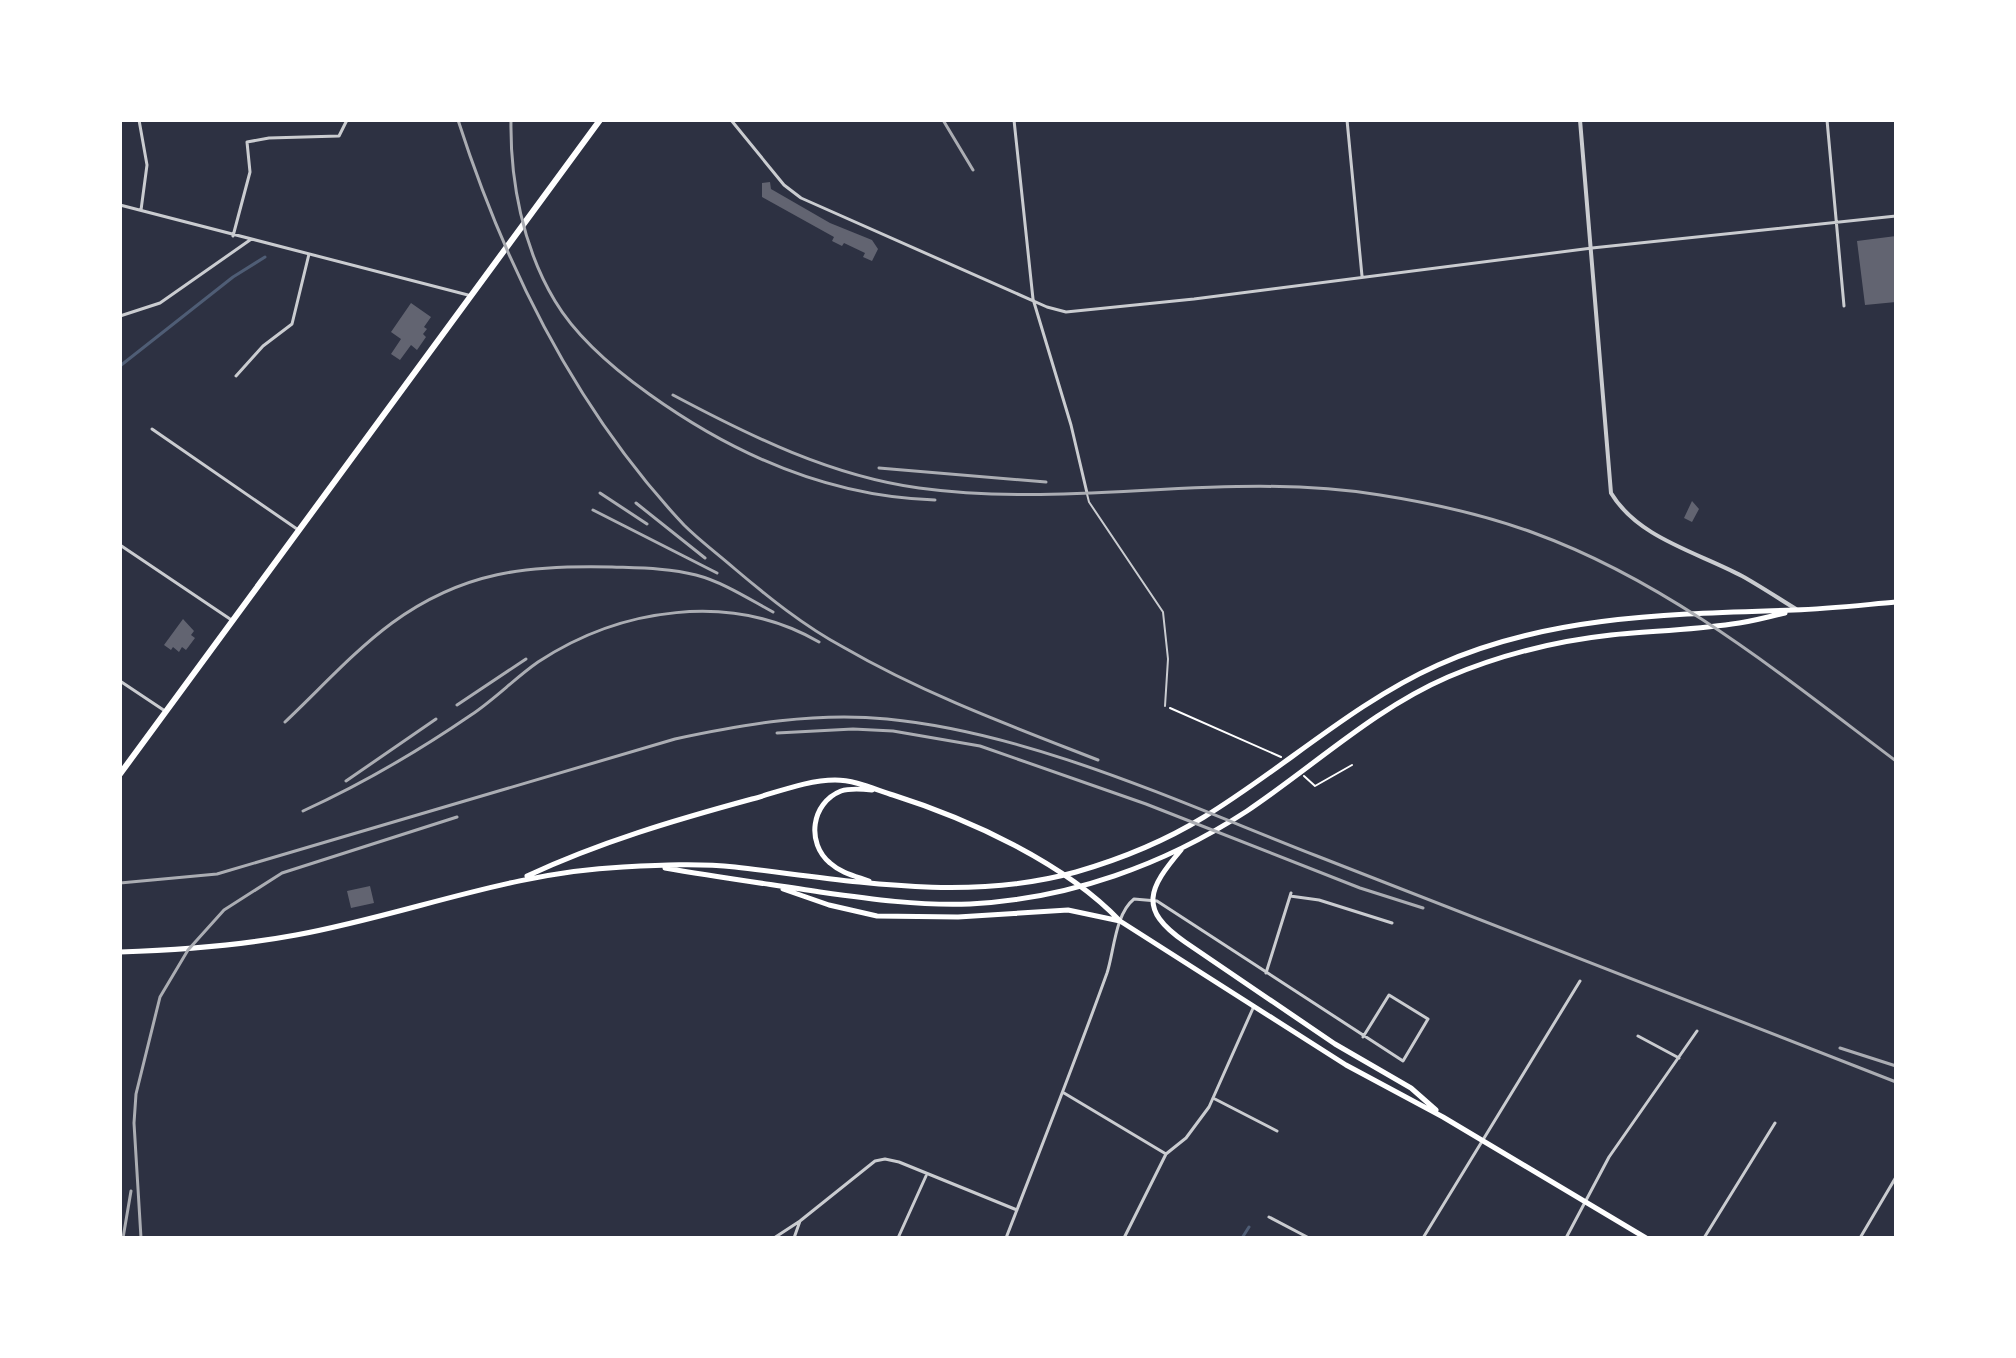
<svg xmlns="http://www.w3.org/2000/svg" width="2016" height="1358" font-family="Arial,sans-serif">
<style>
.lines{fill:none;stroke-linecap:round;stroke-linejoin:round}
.stream{stroke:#4f5d75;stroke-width:3}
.building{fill:#626471}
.path{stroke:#fff;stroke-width:2}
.service{stroke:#caccd0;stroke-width:2}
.minor{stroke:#caccd0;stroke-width:3}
.tertiary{stroke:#caccd0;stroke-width:4}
.secondary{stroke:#fff;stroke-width:5}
.primary{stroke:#fff;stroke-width:6}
.rail{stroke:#abadb3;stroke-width:3}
</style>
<rect width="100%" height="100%" fill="#2d3142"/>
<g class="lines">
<path class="stream" d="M120 366 233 277 265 257
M1242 1238 1249 1227"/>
</g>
<path class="building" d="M770 182 771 189 830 223 872 240 878 249 872 261 863 257 865 253 844 243 842 246 832 241 834 237 762 197V183Z
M1896 236V302L1865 305 1857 241Z
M411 303 431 317 424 327 427 329 423 334 426 337 417 350 411 345 400 360 391 354 401 339 391 332Z
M1692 501 1699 509 1692 522 1684 518Z
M183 619 194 631 191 635 195 638 186 650 182 647 179 652 173 647 171 650 164 645Z
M370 886 374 903 351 908 347 891Z"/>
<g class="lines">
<path class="path" d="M1170 708 1281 757
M1304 776 1315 786 1352 765"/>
<path class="service" d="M1087 494 1089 502 1163 612 1168 659 1165 706"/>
<path class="minor" d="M139 120 147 165 141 210
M731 120 784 185 801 198 1047 307 1066 312 1194 299 1592 248 1896 216
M1014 120 1033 299 1071 425 1087 493
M1347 120 1362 276
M1827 120 1844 306
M120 205 468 295
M233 236 250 172 247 142 269 138 339 136 347 120
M120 316 160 303 250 240
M236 376 263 346 292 324 309 254
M152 429 297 529
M120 545 233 621
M120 681 165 711
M1290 896 1319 900 1392 923
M1266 973 1291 893
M1638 1036 1679 1058
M1064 1093 1166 1154
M1213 1098 1277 1131
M1269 1217 1309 1238
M774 1238 800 1221 875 1161 885 1159 899 1162 1017 1210
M794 1238 800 1221
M898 1238 926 1176
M1006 1238C1040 1150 1075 1062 1107 973 1114 952 1115 914 1134 899L1157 901 1403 1061 1428 1019 1389 995 1363 1037
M1124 1238 1166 1154 1186 1138 1209 1107 1254 1006
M1423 1238 1580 981
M1566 1238 1609 1157 1697 1031
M1704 1238 1775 1123
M1860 1238 1896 1177"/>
<path class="tertiary" d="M1580 120 1611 493C1638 538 1697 552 1742 576 1760 586 1778 598 1796 609"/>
<path class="secondary" d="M1181 850C1149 888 1137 909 1185 942L1335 1044 1411 1088 1436 1110
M665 868C716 877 768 884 820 892 870 899 920 906 970 904 1069 899 1164 865 1247 811 1314 766 1374 709 1448 677 1500 655 1556 641 1611 635 1651 631 1692 630 1732 624 1750 622 1767 617 1785 613
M527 876C600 842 675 820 752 799 778 792 808 780 835 780 855 780 874 789 893 795 969 819 1065 863 1120 921L1346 1065 1443 1117 1646 1238
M869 881C855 876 841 873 830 863 806 843 811 803 841 791 850 788 862 789 872 790
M783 889 829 905 877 916 958 917 1068 910 1120 921
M120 952C179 950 237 946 296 935 406 915 510 872 623 867 660 865 698 863 735 867 848 880 964 903 1076 872 1121 859 1165 841 1204 817 1283 769 1353 703 1438 665 1549 615 1674 614 1794 610 1828 609 1862 605 1896 602"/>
<path class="primary" d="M120 774 600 120"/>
<path class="rail" d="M458 120C506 269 576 410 684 525 700 541 718 554 735 569 768 597 804 626 843 647 924 694 1011 726 1098 760
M511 120C510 181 523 248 555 301 577 338 614 369 649 394 734 455 830 497 935 500
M943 120 973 170
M673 395C750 436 831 476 919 488 1073 509 1225 470 1380 495 1431 503 1485 515 1534 533 1669 582 1783 676 1896 761
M879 468 1046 482
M600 493 647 524
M636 503 705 558
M593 510 717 573
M457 705 526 659
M285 722C320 689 354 651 392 623 463 571 528 565 612 567 640 568 669 568 696 575 723 582 749 599 773 612
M777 733 853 729 893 731 980 746 1146 804 1360 888 1423 908
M346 781 436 719
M303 811C362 784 417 752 471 715 495 699 515 678 538 662 620 608 731 591 819 642
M120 883 217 874 675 739C745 724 815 712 887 719 1032 733 1181 803 1317 856 1510 932 1703 1007 1896 1082
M1840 1048 1896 1066
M123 1238 131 1191
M141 1238 134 1123 136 1094 160 997 188 950 224 910 282 873 457 817"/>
</g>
<rect width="2016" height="1358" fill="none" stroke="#ffffff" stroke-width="244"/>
</svg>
